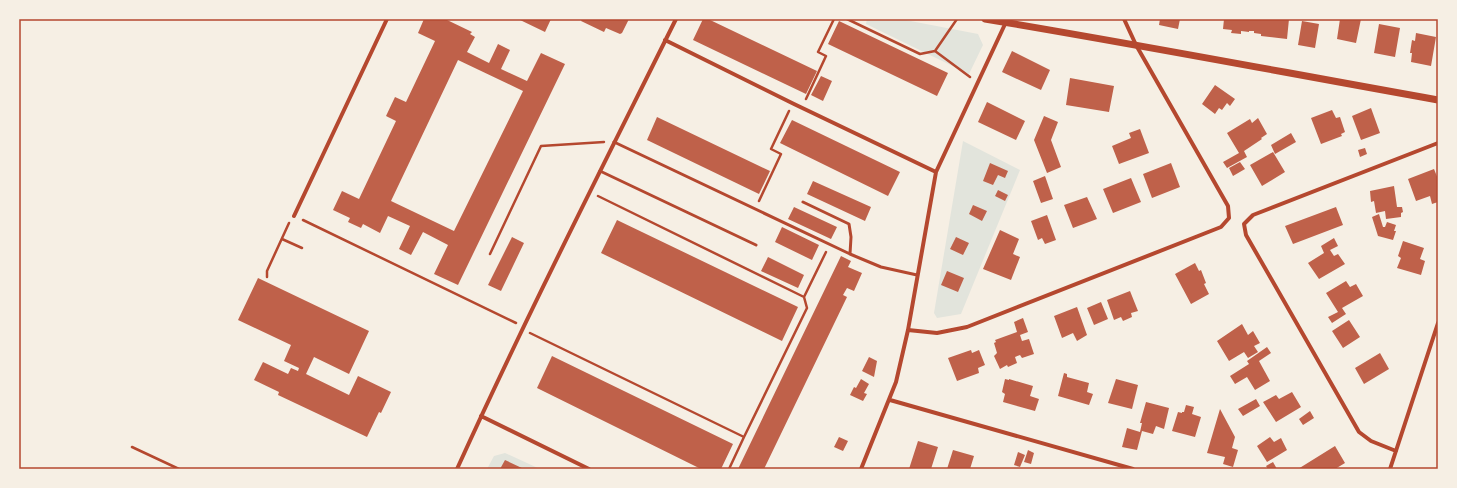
<svg xmlns="http://www.w3.org/2000/svg" width="1457" height="488" font-family="'Open Sans',sans-serif">
<style>
.green{fill:#e2e4dc}
.building{fill:#bf614a;fill-rule:evenodd}
.lines{fill:none;stroke-linecap:round;stroke-linejoin:round}
.path{stroke:#b5482f;stroke-width:2.5}
.service{stroke:#b5482f;stroke-width:3}
.minor{stroke:#b5482f;stroke-width:4}
.tertiary{stroke:#b5482f;stroke-width:7}
.neatline{fill:none;stroke:#b5482f;stroke-width:1.5}
</style>
<rect width="100%" height="100%" fill="#f6efe4"/>
<path class="green" d="M867 19H900L978 34 983 45 969 74 866 24Z
M963 141 1020 170 961 314 937 318 934 313Z
M505 453 540 469H487L494 456Z"/>
<path class="building" d="M424 19H445L472 32 470 34 475 37 467 52 489 63 498 44 510 50 501 69 527 81 541 53 565 64 458 285 434 274 448 245 423 232 411 255 399 249 410 226 388 216 380 233 363 224 361 228 348 222 350 218 333 210 342 191 359 199 396 121 386 116 395 97 406 102 435 41 418 33ZM458 60 523 91 454 231 391 201Z
M518 19H551L545 32Z
M582 19H629L622 33 620 34 606 28 604 32 581 21Z
M703 19H708L817 71 806 94 693 40Z
M1160 19H1180L1178 29 1159 25Z
M1224 19H1289L1287 39 1261 36V34L1254 33V31H1249V32L1241 31V34L1231 33 1232 30 1223 29Z
M1340 19H1361L1356 43 1337 39Z
M839 21 948 73 937 96 828 44Z
M1302 21 1319 24 1315 48 1298 45Z
M1379 24 1400 28 1395 57 1374 53Z
M1416 33 1436 37 1431 66 1411 62 1412 53H1410L1412 40 1415 41Z
M1012 51 1050 70 1041 90 1002 72Z
M821 76 832 81 823 101 811 95Z
M1070 78 1114 86 1109 112 1066 105Z
M1215 85 1235 99 1230 106 1227 103 1222 110 1219 108 1215 114 1202 104Z
M987 102 1025 121 1016 140 978 122Z
M1371 108 1380 133 1361 140 1352 116Z
M1332 110 1336 118 1340 117 1345 132 1341 134 1342 136 1321 144 1311 118Z
M1044 116 1058 122 1051 140 1061 167 1047 173 1034 140Z
M657 117 770 171 759 194 647 140Z
M1258 118 1267 134 1261 138 1262 139 1244 151 1247 157 1227 168 1223 162 1239 153 1227 133 1250 119 1252 123Z
M792 120 900 172 888 196 780 143Z
M1140 129 1149 153 1119 164 1112 146 1131 138 1129 133Z
M1291 133 1296 142 1275 154 1271 145Z
M1365 148 1367 154 1360 157 1358 150Z
M1273 152 1285 172 1262 186 1250 165Z
M1240 162 1245 169 1233 176 1229 168Z
M990 163 1008 171 1005 178 998 175 993 185 983 181Z
M1171 163 1180 187 1152 198 1143 174Z
M1434 169 1438 179V202L1432 204 1430 196 1416 201 1408 179Z
M1045 176 1053 199 1041 203 1033 181Z
M1131 178 1141 202 1113 213 1103 189Z
M813 181 871 207 865 221 807 194Z
M1394 186 1397 207H1402L1403 212 1401 213V217L1386 219 1385 211 1376 213 1374 201 1371 202 1370 191Z
M998 190 1008 195 1005 201 995 196Z
M1087 197 1097 219 1073 228 1064 205Z
M973 205 987 211 982 221 969 214Z
M794 207 837 227 831 239 788 219Z
M1336 207 1343 225 1293 244 1285 226Z
M1379 214 1383 227H1385L1387 222 1396 225 1394 231H1396L1393 240 1378 236 1372 217Z
M1047 215 1056 240 1045 244 1042 238 1038 240 1031 221Z
M617 220 798 307 782 341 601 253Z
M782 227 819 245 812 260 775 242Z
M1000 230 1019 239 1013 254 1020 257 1011 280 983 269Z
M512 237 524 243 501 291 488 285Z
M956 237 969 243 963 255 950 249Z
M1334 238 1338 246 1330 250 1334 256 1338 254 1345 264 1319 279 1308 263 1324 253 1321 246Z
M1403 241 1424 248 1420 259 1425 261 1421 275 1397 268 1401 258 1398 256Z
M841 256 851 261 848 267 862 273 854 291 847 288 843 295 847 297 764 469H738Z
M768 257 804 275 798 288 761 271Z
M1195 263 1199 271 1201 270 1206 283 1204 284 1209 294 1191 304 1175 274Z
M947 271 964 278 958 292 941 285Z
M258 278 369 331 349 374 314 357 306 374 349 395 358 376 391 392 381 413 379 412 367 437 278 395 279 392 254 380 263 362 288 374 291 368 298 371 299 368 284 361 291 345 238 320Z
M1346 281 1350 287 1356 284 1363 296 1342 308 1346 314 1332 323 1328 317 1338 312 1326 293Z
M1130 291 1138 311 1131 313 1132 317 1123 321 1121 317 1114 320 1107 300Z
M1101 302 1108 319 1094 325 1087 308Z
M1077 307 1087 335 1077 341 1073 333 1062 338 1054 316Z
M1023 318 1028 332 1020 335 1022 341 1029 339 1034 354 1022 358 1020 355 1015 357 1017 363 1008 367 1007 365 1000 369 994 356 997 353 994 343 996 342 995 340 1017 332 1014 322Z
M1349 320 1360 337 1343 348 1332 331Z
M1242 324 1248 335 1253 331 1260 343 1254 346 1258 352 1248 358 1244 352 1229 361 1217 341Z
M1267 347 1271 353 1259 361 1270 381 1255 390 1247 377 1235 384 1230 376 1249 364 1247 361Z
M971 350 972 353 979 350 985 365 978 368 979 373 957 381 948 358Z
M1380 353 1389 369 1364 384 1355 368Z
M552 356 733 444 721 469H701L537 388Z
M869 357 877 361 874 377 862 371Z
M1064 373 1067 374V377L1089 383 1087 392 1093 394 1089 405 1058 396Z
M861 379 869 384 864 393 867 394 863 401 850 395 854 387 856 388Z
M1005 379 1009 380V379L1033 386 1030 396 1039 399 1035 411 1003 402 1005 394 1002 392Z
M1116 379 1138 385 1132 409 1108 403Z
M1292 392 1301 407 1276 422 1263 402 1276 395 1279 399Z
M1256 399 1260 406 1243 416 1238 409Z
M1146 402 1169 408 1164 429 1156 426 1153 434 1142 431 1137 450 1122 447 1127 428 1140 432 1142 423H1140Z
M1186 405 1194 407 1192 414 1201 417 1195 437 1172 431 1178 412 1182 413V412H1184Z
M1220 409 1235 437 1232 448 1238 450 1233 467 1223 464 1225 457 1207 453Z
M1310 411 1314 418 1303 425 1299 419Z
M839 437 848 441 843 451 834 447Z
M1270 437 1274 442 1281 438 1287 450 1267 462 1257 446Z
M918 441 938 447 931 469H909Z
M1335 446 1345 463 1335 469H1298Z
M953 450 974 456 970 469H947Z
M1028 450 1034 453 1031 464 1024 462Z
M1018 452 1025 455 1020 467 1014 465Z
M505 460 524 469H500Z
M1273 462 1277 469H1268L1266 466Z"/>
<g class="lines">
<path class="path" d="M847 19 920 54 935 51 970 77
M935 51 957 19
M806 99 826 56 818 52 834 19
M598 196 804 297
M759 201 781 154 771 149 789 111
M303 220 516 323
M282 239 302 248
M490 254 541 146 604 142
M267 277V271L289 223
M530 333 744 437 807 308 804 297 826 252
M132 447 179 469
M729 469 744 437"/>
<path class="service" d="M614 142 850 254 851 237 849 224 803 202
M600 171 756 245
M850 254 881 267 917 275"/>
<path class="minor" d="M665 40 794 104 936 172
M294 216 387 19
M908 330 937 333 967 327 1221 227 1229 218 1228 206 1136 45 1124 19
M890 400 1133 469
M481 416 589 469
M1396 451 1371 441 1359 432 1246 235 1244 224 1253 215 1438 143
M457 469C526 317 602 168 676 19
M861 469 896 382 908 330 936 172 1006 22
M1390 469 1438 323"/>
<path class="tertiary" d="M985 19C1136 44 1287 73 1438 100"/>
</g>
<rect width="1457" height="488" fill="none" stroke="#f6efe4" stroke-width="40"/>
<rect x="20" y="20" width="1417" height="448" class="neatline"/>
</svg>
